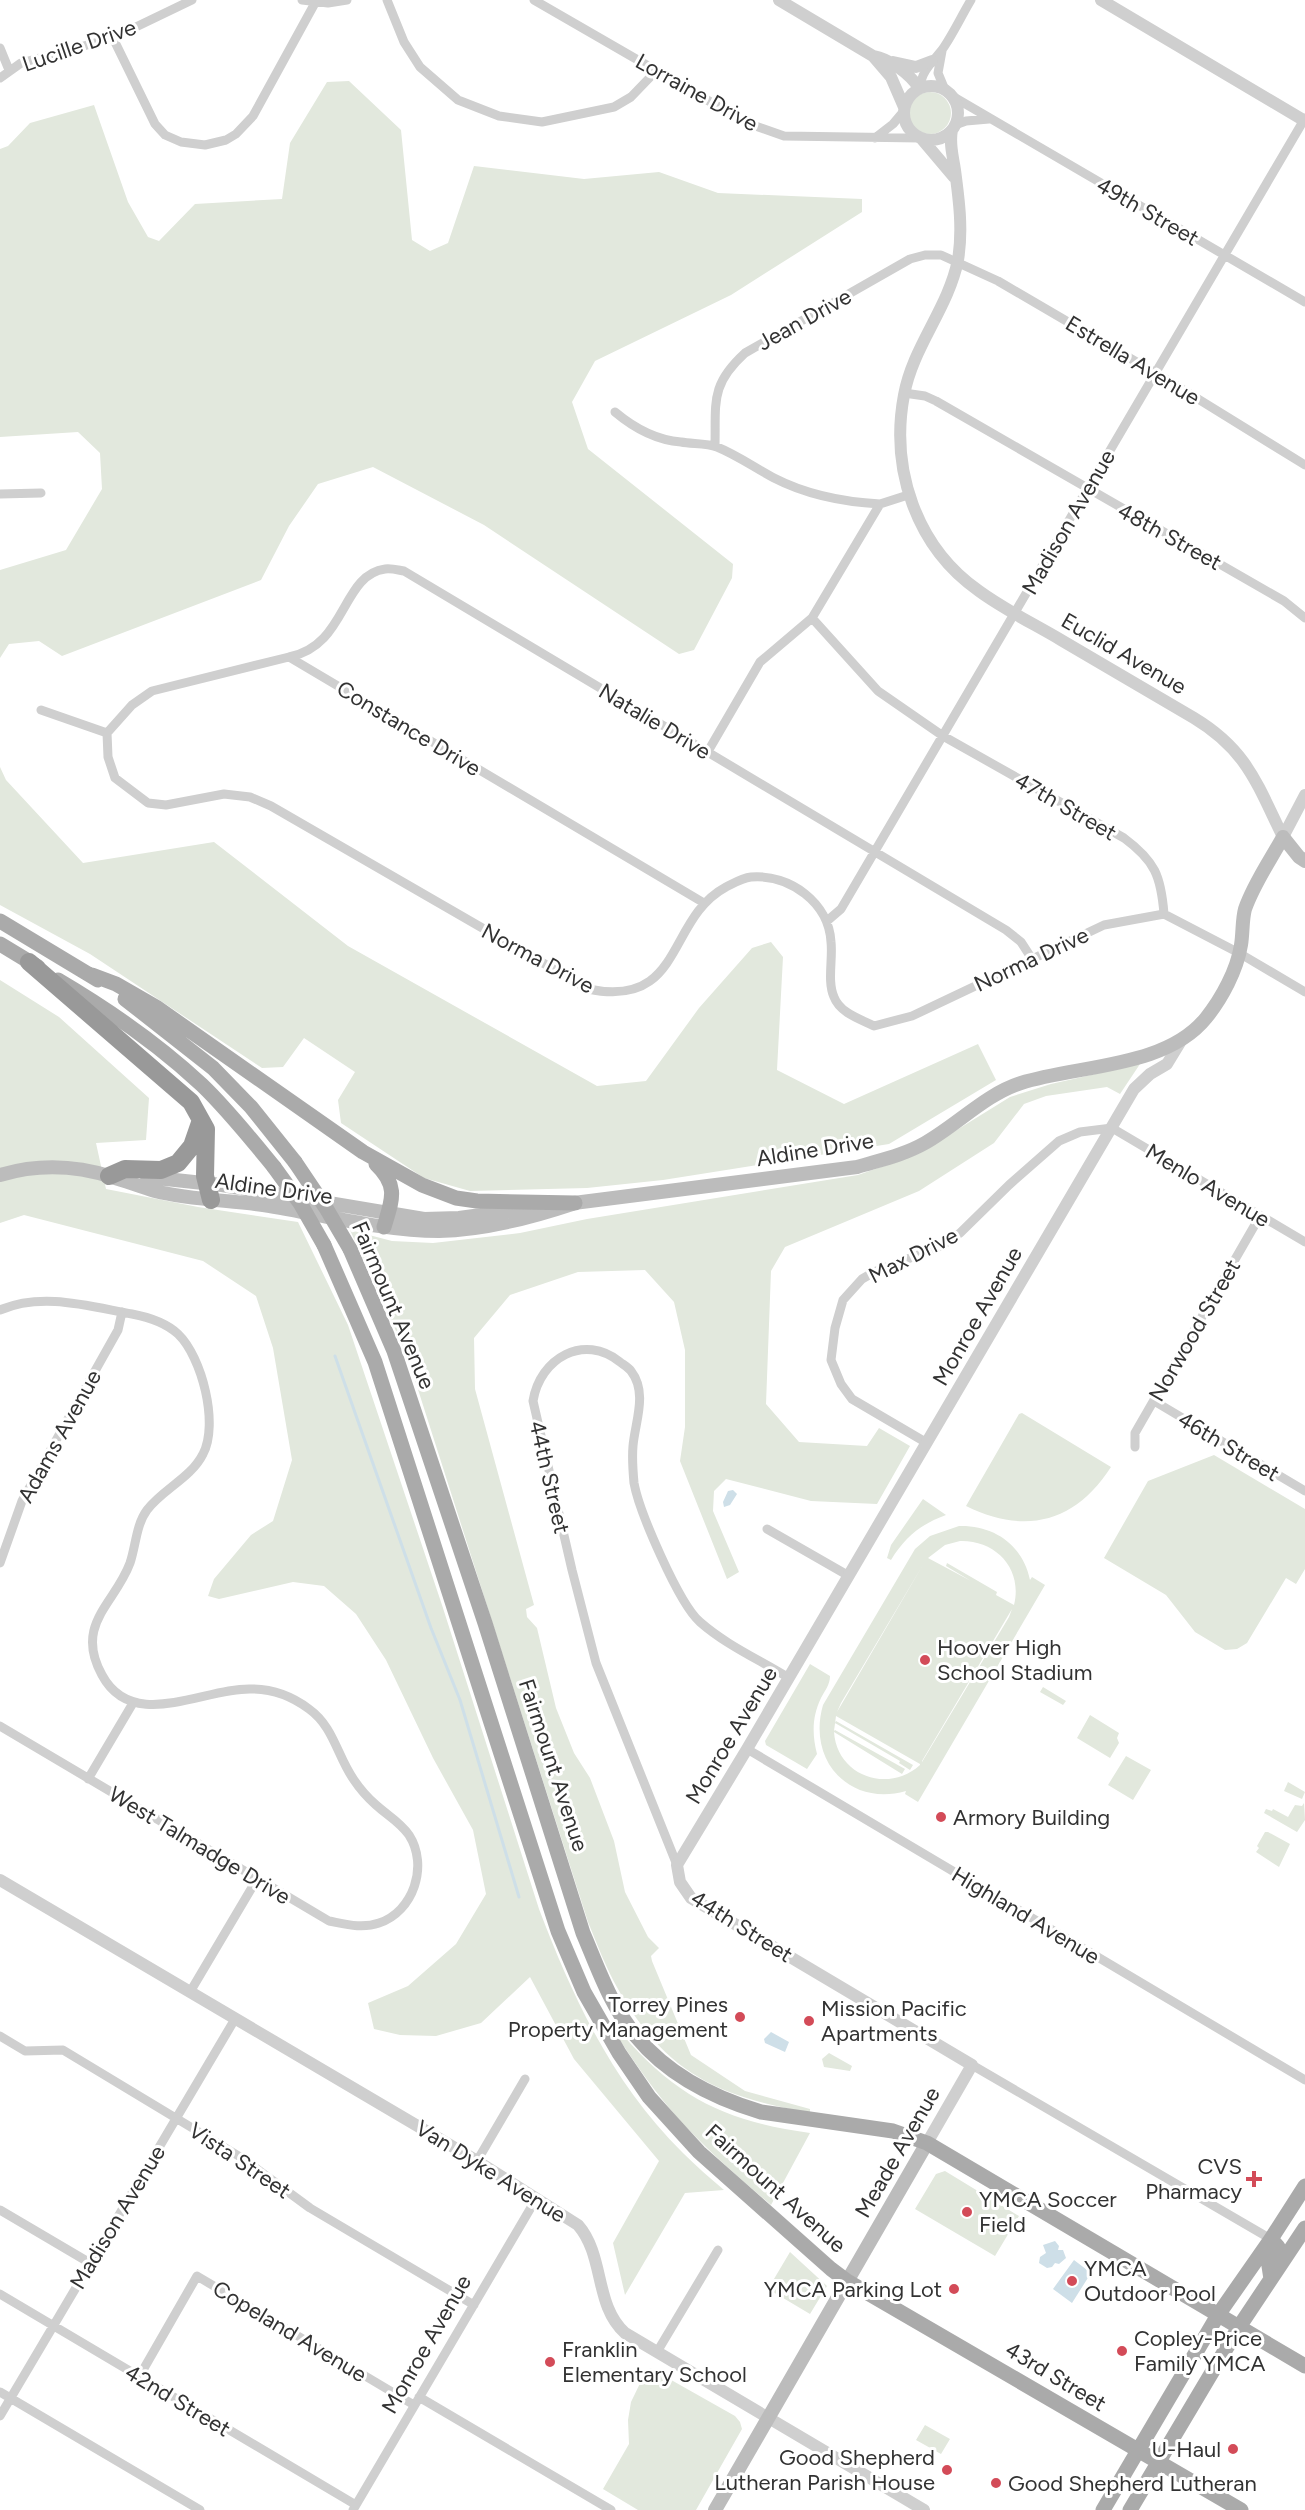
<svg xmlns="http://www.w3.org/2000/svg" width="1305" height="2510" font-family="Figtree,sans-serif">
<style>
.green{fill:#e2e8dd;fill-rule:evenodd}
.water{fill:#cedfe8}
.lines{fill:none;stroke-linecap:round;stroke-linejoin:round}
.stream{stroke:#cedfe8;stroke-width:3}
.minor{stroke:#cfcfcf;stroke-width:9}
.tertiary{stroke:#cfcfcf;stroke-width:12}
.secondary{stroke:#bcbcbc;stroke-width:14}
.primary{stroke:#aaa;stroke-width:15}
.motorway{stroke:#999;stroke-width:18}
.primary-bridge{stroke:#aaa;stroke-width:15}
.poi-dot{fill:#d34b58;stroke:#fff;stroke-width:2}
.labels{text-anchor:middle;stroke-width:6;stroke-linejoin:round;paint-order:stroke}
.street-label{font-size:22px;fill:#323232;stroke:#fff}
.poi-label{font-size:22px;fill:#323232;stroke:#fff;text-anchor:start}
</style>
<rect width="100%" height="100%" fill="#fff"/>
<path class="green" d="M349 81 401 130 412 240 430 251 448 243 474 166 584 179 659 172 718 193 862 199V212L731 295 595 361 572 402 588 449 733 564 732 578 694 650 679 654 484 525 373 467 318 484 289 526 261 580 62 656 39 641 9 644 0 658V570L66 550 102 489 100 453 78 432 0 437V149L8 146 30 123 94 105 128 202 148 237 159 241 195 204 282 199 290 143 327 82Z
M909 113a21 21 0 1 1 42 0a21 21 0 1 1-42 0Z
M0 767 6 780 83 863 214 842 348 946 597 1086 646 1081 699 1008 752 948 771 942 783 957 777 1070 844 1104 978 1044 996 1080 889 1144 663 1180 587 1188 470 1191 424 1178 341 1123 338 1100 355 1072 304 1038 283 1067 262 1068 90 954 0 905Z
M0 980 59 1017 149 1098 146 1140 96 1143 106 1189 198 1207 298 1222 348 1325 442 1605 539 1909C573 1999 614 2085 683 2153 696 2166 710 2178 724 2190L685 2193 625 2295 613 2243 659 2161 574 2059 530 1977 481 2023 436 2036 400 2035 374 2029 368 2003 408 1986 456 1944 486 1894 473 1830 433 1758 386 1660 356 1614 324 1586 293 1582 219 1599 208 1596 214 1579 251 1535 273 1521 292 1460 273 1348 256 1296 203 1261 24 1215 0 1223Z
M1140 1064 1120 1094 1107 1087 1046 1096 1024 1104 994 1143 919 1191 785 1247 771 1271 766 1404 799 1442 867 1446 879 1428 910 1446 877 1504 811 1501 726 1479 714 1491 713 1511 739 1572 727 1579 680 1461 685 1427V1350L674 1302 645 1270 578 1272 510 1295 474 1338 475 1389 534 1605 526 1609 527 1617 537 1628 556 1708 574 1753 590 1778 614 1841 625 1892 648 1937 659 1948 651 1956 652 1961 691 2055 745 2091 810 2109V2113C718 2096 666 2074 618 1989 606 1968 597 1944 588 1922L407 1355 350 1230 392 1241 433 1243 520 1233 587 1219 858 1175 918 1154 1010 1097 1051 1084Z
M1022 1413 1111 1467C1075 1523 1025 1535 966 1506L1019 1414Z
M1214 1455 1305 1509V1569L1296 1584 1286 1578 1247 1643 1237 1649 1225 1650 1195 1632 1166 1595 1104 1558 1148 1481Z
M923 1499 946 1515C921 1524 905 1537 891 1560L887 1558 891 1545Z
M959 1526C994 1525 1023 1545 1030 1580L1032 1577 1045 1585 918 1802 905 1794 906 1791C849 1807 807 1760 823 1705L915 1549 930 1536ZM960 1541C996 1540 1023 1569 1014 1605L996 1595 997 1592 947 1563 946 1566 971 1581 928 1558 945 1545ZM924 1563 837 1712 841 1703ZM1012 1609 1009 1617 922 1762V1761ZM836 1716 920 1764V1765C888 1794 837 1776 834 1732L902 1774 905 1769 835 1730 834 1731Z
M810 1664 830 1676C830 1685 825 1690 821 1698 812 1717 812 1734 817 1754L807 1769 766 1745 765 1741Z
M1043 1687 1066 1701 1063 1705 1040 1692Z
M1090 1715 1119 1733 1117 1738 1119 1743 1110 1758 1077 1738Z
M836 1721 913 1765 910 1770 899 1763 900 1761 835 1723Z
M1126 1756 1151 1770 1133 1800 1108 1785Z
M1288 1782 1305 1792 1302 1799 1284 1791Z
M1304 1803 1305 1820 1297 1832 1264 1813 1266 1809 1272 1811 1273 1809 1288 1817 1295 1805 1302 1806Z
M1265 1832H1268L1290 1844 1279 1867 1256 1852 1259 1848 1257 1846Z
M623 2035C677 2098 728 2122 810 2133L771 2205C738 2177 706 2149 677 2117 655 2092 637 2066 619 2039Z
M829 2053 852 2066 850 2071 824 2067 822 2059Z
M945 2171 1019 2216 995 2256 915 2209 936 2174Z
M790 2252 827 2286 810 2314 768 2289Z
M650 2368 735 2416 740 2422 742 2429 696 2510H638L603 2489 629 2444 628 2420 631 2402 646 2371Z
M925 2425 950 2439 941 2454 916 2440Z"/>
<path class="water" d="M733 1490 737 1494 730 1505 724 1507 723 1502 728 1491Z
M771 2032 789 2042 785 2052 765 2043 764 2039Z
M1055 2241 1059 2246 1058 2250H1063L1066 2258 1059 2264 1055 2263 1052 2267 1047 2268 1039 2263 1040 2257 1046 2253 1043 2245Z
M1074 2260 1091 2273 1072 2303 1053 2289Z"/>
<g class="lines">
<path class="stream" d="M335 1356 431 1628 460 1700 519 1897"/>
<path class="minor" d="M302 0 328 3 347 0
M387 0 404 42 420 67 458 100 499 116 542 122 614 107 631 97 657 70
M534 0 747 123 784 136 920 138
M113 38 155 124 165 135 181 142 205 145 226 140 236 134 253 116 315 3
M0 48 9 70
M942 51 938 73 945 90
M0 78 21 63 113 38 192 0
M920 88C921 70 935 60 944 47 954 32 962 15 971 0
M952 96 1305 302
M955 125 966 121 989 119
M875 138 893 124 904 111
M904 393 925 396 936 401 1284 601 1305 618
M615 412C634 428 655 440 681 442 692 444 707 443 717 447 737 455 755 468 774 478 807 495 844 502 880 504
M715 446C716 402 710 385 745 353L910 259 925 255H941L998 281 1169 381 1305 465
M0 494 41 493
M812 618 878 691 943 736 1124 838C1155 861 1161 876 1164 914
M289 657C347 646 341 575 385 569 391 568 398 570 404 571L1006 930 1021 942 1032 959
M41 710 107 733
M107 733 108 757 115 778 148 803 166 805 224 794 250 797 271 806 588 989C684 1009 666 919 726 887 734 883 742 878 751 877 790 874 829 903 831 942 833 959 827 981 834 997 840 1013 860 1019 874 1026L912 1016 1104 925 1164 914
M107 733 132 705 152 691 289 657 704 903
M707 753 760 662 812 618 880 504 908 495
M1164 914 1239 953 1305 992
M827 921 841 909 1305 118
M0 1310C42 1292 88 1306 132 1314 148 1317 165 1322 178 1334 202 1357 219 1424 203 1454 191 1478 163 1489 147 1510 136 1525 136 1545 130 1563 115 1604 74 1624 102 1675 133 1733 205 1687 252 1689 273 1689 293 1697 309 1709 334 1727 337 1756 354 1780 360 1789 368 1798 376 1805 387 1815 400 1822 409 1835 429 1866 413 1912 379 1923 362 1929 345 1924 329 1921L0 1726
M1154 1401 1305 1491
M927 1443 852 1399 841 1384 831 1360 835 1328 843 1300 862 1279 874 1272 941 1246 960 1233 1009 1185 1059 1141 1080 1132 1112 1128 1305 1242
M1135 1447V1433L1260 1216
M767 1529 849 1576
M0 1563 22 1501 118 1330 122 1312
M747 1749 1305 2080
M88 1779 133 1703
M677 1865 596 1663 572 1570 533 1401C540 1358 584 1333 620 1362 624 1365 629 1368 631 1371 648 1393 635 1422 633 1446 632 1457 633 1472 634 1483 639 1511 679 1604 700 1622 726 1645 760 1660 789 1678
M190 1992 257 1879
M0 2036 25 2051 63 2050 242 2158 310 2208 474 2305
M972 2065 1271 2239
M477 2161 525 2079
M0 2210 90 2263
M0 2294 356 2505
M657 2352 718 2250
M139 2377 197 2276 414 2405
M0 2392 200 2510
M419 2397 611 2510
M0 2416 235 2019
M353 2510 536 2199"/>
<path class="tertiary" d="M779 0 873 56 891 77 904 107
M1101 0 1305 121
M873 56C890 59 910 74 919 88
M893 62 916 67 932 61
M904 113a27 27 0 1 1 54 0a27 27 0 1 1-54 0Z
M952 130C949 144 953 156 955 170 959 200 963 230 958 260 948 309 913 346 904 395 890 469 916 547 979 591 1005 610 1034 624 1061 640 1105 666 1150 692 1194 718 1247 750 1257 784 1283 837
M921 138 954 177
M1283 837 1305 795
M0 1880 477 2161 578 2225C605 2256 594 2305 625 2333L924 2510
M927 2143 972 2065 691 1898 680 1882 677 1865 747 1749 1134 1089 1150 1074 1167 1064 1181 1041"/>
<path class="secondary" d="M0 1175C37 1164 75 1165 112 1177 126 1181 141 1187 155 1191 191 1200 228 1200 263 1205 322 1214 380 1231 439 1231 484 1230 530 1218 572 1204
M147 1177 222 1185 424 1219 459 1218 532 1208
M566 1204 857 1167C880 1160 904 1155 925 1143 957 1125 986 1094 1021 1083 1078 1065 1166 1068 1206 1018 1222 998 1237 970 1241 945 1243 933 1242 920 1245 909 1254 883 1270 861 1283 837L1299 857 1305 861
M715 2510 927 2143"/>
<path class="primary" d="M0 921 98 980
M0 944 38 967
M92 975 116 984 156 1007 363 1152 422 1185 456 1198 477 1201 575 1203
M58 980C109 1010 158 1044 202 1085 228 1110 251 1139 274 1167
M125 999 213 1068 251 1107 295 1162
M376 1164C399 1186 392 1200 384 1227
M324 1245 375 1362 558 1931 584 1992 619 2053 649 2097 699 2152 831 2269 847 2281 1241 2510
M350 1249 394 1351 485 1623 583 1933C598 1968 611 2007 636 2036 667 2074 714 2098 761 2112L893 2131 927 2143 1305 2366
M1271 2239 1278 2247 1269 2266 1271 2279
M1103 2510 1218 2315 1271 2239 1305 2186
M1130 2510 1239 2327 1305 2228"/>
<path class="motorway" d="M29 962 191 1102 206 1129 205 1176 211 1200
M109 1176 125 1169 161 1170 178 1163 192 1146 201 1120"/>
<path class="primary-bridge" d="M295 1162 326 1208 350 1249
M274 1167 300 1203 324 1245"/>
</g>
<g class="poi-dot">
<circle cx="925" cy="1660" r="6"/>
<circle cx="941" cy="1817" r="6"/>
<circle cx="740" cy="2017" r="6"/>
<circle cx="809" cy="2021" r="6"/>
<path d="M1251 2170h6v6h6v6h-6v6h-6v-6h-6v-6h6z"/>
<circle cx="967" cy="2212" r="6"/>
<circle cx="1072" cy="2281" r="6"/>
<circle cx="954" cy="2289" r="6"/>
<circle cx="1122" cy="2351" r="6"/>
<circle cx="550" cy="2362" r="6"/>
<circle cx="1233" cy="2449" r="6"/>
<circle cx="947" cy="2470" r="6"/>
<circle cx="996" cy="2483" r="6"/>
</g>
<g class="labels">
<g class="street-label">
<text transform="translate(79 45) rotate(-19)" y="8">Lucille Drive</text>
<text transform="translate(697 92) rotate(29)" y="8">Lorraine Drive</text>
<text transform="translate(1148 211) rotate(30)" y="8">49th Street</text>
<text transform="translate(804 319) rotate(-29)" y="8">Jean Drive</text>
<text transform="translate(1133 360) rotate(31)" y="8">Estrella Avenue</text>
<text transform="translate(1068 522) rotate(-60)" y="8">Madison Avenue</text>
<text transform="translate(1170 536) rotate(29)" y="8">48th Street</text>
<text transform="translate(1124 653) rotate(30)" y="8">Euclid Avenue</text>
<text transform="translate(655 721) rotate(31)" y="8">Natalie Drive</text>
<text transform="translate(409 728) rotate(31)" y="8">Constance Drive</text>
<text transform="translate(1066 806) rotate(30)" y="8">47th Street</text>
<text transform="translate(538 958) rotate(28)" y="8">Norma Drive</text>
<text transform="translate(1031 959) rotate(-25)" y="8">Norma Drive</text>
<text transform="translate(815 1149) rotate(-9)" y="8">Aldine Drive</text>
<text transform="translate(1208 1185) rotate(31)" y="8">Menlo Avenue</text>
<text transform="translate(274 1188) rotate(8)" y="8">Aldine Drive</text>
<text transform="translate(913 1255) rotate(-27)" y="8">Max Drive</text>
<text transform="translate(394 1305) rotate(67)" y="8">Fairmount Avenue</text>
<text transform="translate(977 1316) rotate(-60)" y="8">Monroe Avenue</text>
<text transform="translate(1194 1330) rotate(-60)" y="8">Norwood Street</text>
<text transform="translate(59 1436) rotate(-61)" y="8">Adams Avenue</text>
<text transform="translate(1229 1446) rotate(31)" y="8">46th Street</text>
<text transform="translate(550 1477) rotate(77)" y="8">44th Street</text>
<text transform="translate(731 1735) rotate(-59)" y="8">Monroe Avenue</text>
<text transform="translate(554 1765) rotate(72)" y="8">Fairmount Avenue</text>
<text transform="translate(200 1845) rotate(31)" y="8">West Talmadge Drive</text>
<text transform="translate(1026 1915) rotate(31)" y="8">Highland Avenue</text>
<text transform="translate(742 1926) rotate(32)" y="8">44th Street</text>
<text transform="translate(897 2152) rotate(-60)" y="8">Meade Avenue</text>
<text transform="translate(240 2160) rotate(34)" y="8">Vista Street</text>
<text transform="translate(491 2171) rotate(32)" y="8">Van Dyke Avenue</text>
<text transform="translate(776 2188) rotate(42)" y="8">Fairmount Avenue</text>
<text transform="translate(117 2217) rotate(-59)" y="8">Madison Avenue</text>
<text transform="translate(290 2331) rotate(31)" y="8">Copeland Avenue</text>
<text transform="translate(426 2344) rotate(-60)" y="8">Monroe Avenue</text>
<text transform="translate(1056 2376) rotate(31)" y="8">43rd Street</text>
<text transform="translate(178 2400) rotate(31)" y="8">42nd Street</text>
</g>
<g class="poi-label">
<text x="937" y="1655">Hoover High<tspan x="937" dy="25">School Stadium</tspan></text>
<text x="953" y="1825">Armory Building</text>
<text x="728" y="2012" text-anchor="end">Torrey Pines<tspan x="728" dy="25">Property Management</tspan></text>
<text x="821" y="2016">Mission Pacific<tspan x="821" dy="25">Apartments</tspan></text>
<text x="1242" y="2174" text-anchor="end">CVS<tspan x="1242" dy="25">Pharmacy</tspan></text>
<text x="979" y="2207">YMCA Soccer<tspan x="979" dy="25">Field</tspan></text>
<text x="1084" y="2276">YMCA<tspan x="1084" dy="25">Outdoor Pool</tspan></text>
<text x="942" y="2297" text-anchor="end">YMCA Parking Lot</text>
<text x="1134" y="2346">Copley-Price<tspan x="1134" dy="25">Family YMCA</tspan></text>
<text x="562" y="2357">Franklin<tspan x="562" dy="25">Elementary School</tspan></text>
<text x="1221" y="2457" text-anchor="end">U-Haul</text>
<text x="935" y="2465" text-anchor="end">Good Shepherd<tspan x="935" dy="25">Lutheran Parish House</tspan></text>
<text x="1008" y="2491">Good Shepherd Lutheran</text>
</g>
</g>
</svg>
